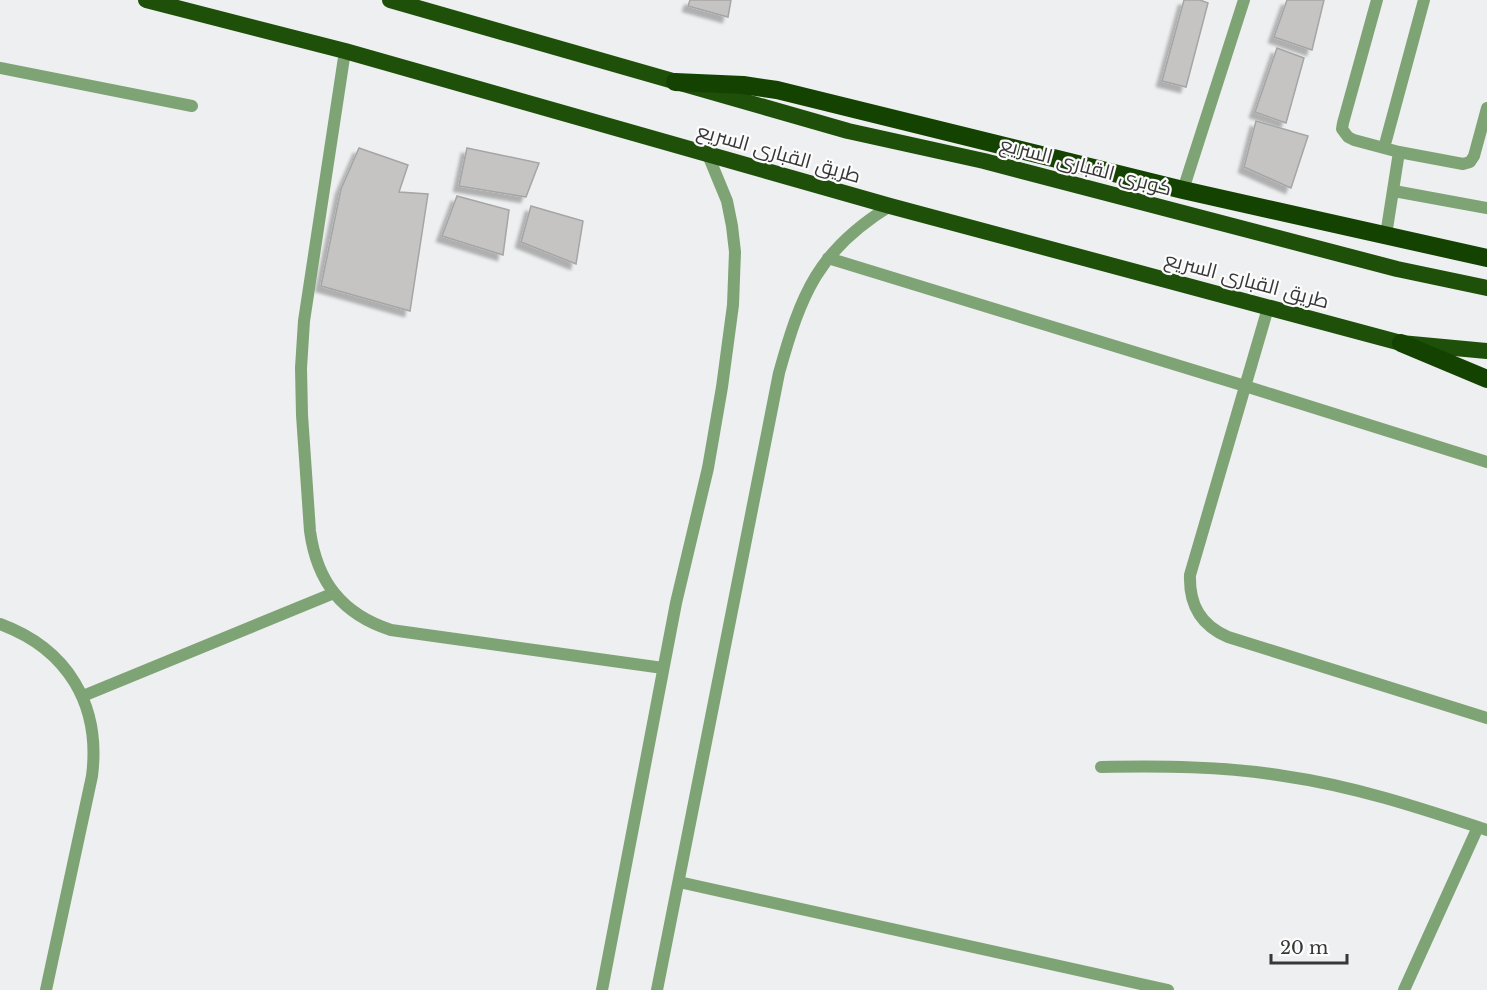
<svg xmlns="http://www.w3.org/2000/svg" width="1487" height="990" font-family="'Libre Baskerville',Cairo,serif">
<style>
.building{fill:#c5c4c3;stroke:#a6a5a5;stroke-width:1.5;filter:url(#shadow)}
.lines{fill:none;stroke-linecap:round;stroke-linejoin:round}
.service{stroke:#7ea374;stroke-width:12}
.minor{stroke:#7ea374;stroke-width:12}
.trunk{stroke:#1e500a;stroke-width:16}
.motorway{stroke:#144301;stroke-width:18}
.labels{text-anchor:middle;stroke-width:4.5;stroke-linejoin:round;paint-order:stroke}
.street-label{font-size:20px;fill:#373737;stroke:#fcfcfd}
</style>
<defs>
<filter id="shadow"><feDropShadow dx="-5.5" dy="5.5" stdDeviation="1.5" flood-color="#0004"/></filter>
</defs>
<rect width="100%" height="100%" fill="#eeeff0"/>
<path class="building" d="M690 0H731L728 17 688 6Z
M1184 0H1200L1208 3 1186 87 1162 81Z
M1287 0H1324L1312 50 1274 37Z
M1277 48 1304 58 1286 123 1255 112Z
M1256 121 1308 136 1291 188 1244 167Z
M359 148 408 165 399 192 428 194 410 311 321 286 341 189Z
M467 148 539 163 526 197 459 186Z
M457 196 509 210 503 255 442 236Z
M531 206 583 221 576 264 521 242Z"/>
<g class="lines">
<path class="service" d="M1377 0 1343 123 1342 129 1348 137 1354 140 1399 152 1463 164 1470 162 1474 156 1487 108
M0 68 192 106
M1384 148 1424 0
M1183 190 1244 0
M1394 191 1487 208
M1386 235 1399 152"/>
<path class="minor" d="M345 51 304 321 301 368 302 415 310 531C317 582 342 614 391 630L663 668
M828 258 1245 386 1487 462
M1268 308 1190 575C1189 604 1200 625 1228 637L1487 718
M0 624C68 649 101 705 92 776L46 990
M83 696 334 593
M1101 767C1162 766 1223 766 1284 776 1354 786 1420 808 1487 830
M679 882 1168 990
M602 990 676 603 708 468 722 387 733 305 735 252 732 226 727 201 708 155
M657 990 779 373C801 294 818 250 890 206
M1404 990 1478 827"/>
<path class="trunk" d="M146 0 345 51 890 206 1401 343 1487 351
M390 0 848 131 984 161 1397 269 1487 288"/>
<path class="motorway" d="M675 82 743 85 777 90 1183 190 1487 258
M1401 343 1487 379"/>
</g>
<g class="labels">
<g class="street-label">
<text transform="translate(779 153) rotate(16)" y="7">طريق القبارى السريع</text>
<text transform="translate(1086 166) rotate(15)" y="7">كوبرى القبارى السريع</text>
<text transform="translate(1247 280) rotate(15)" y="7">طريق القبارى السريع</text>
</g>
</g>
<path d="M1271 954v9h76v-9" fill="none" stroke="#373737" stroke-width="3"/>
<text x="1280" y="954" font-size="18" fill="#373737" stroke="#fcfcfd" stroke-width="4.5" paint-order="stroke">20 m</text>
</svg>
